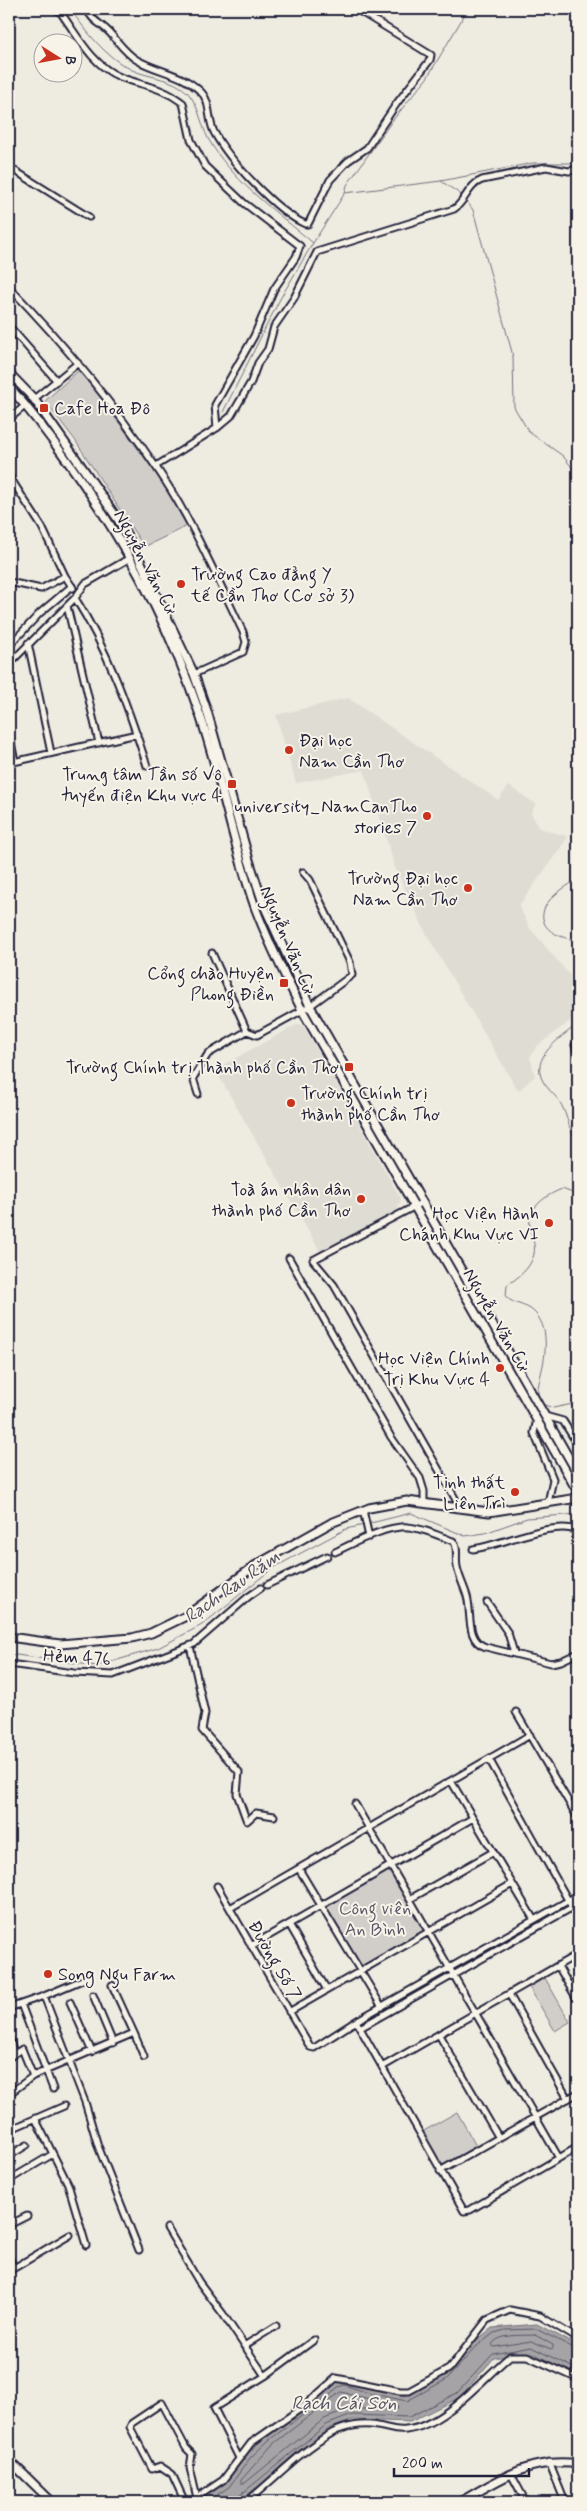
<svg xmlns="http://www.w3.org/2000/svg" width="587" height="2511" font-family="Mynerve,sans-serif">
<style>
.built{fill:#dfdcd4}
.green{fill:#d1cdc9;stroke:#7a7882}
.water{fill:#a6a3a6;stroke:#716f7b}
.lines{fill:none;stroke-linecap:round;stroke-linejoin:round}
.shore{stroke:#575666;stroke-width:1}
.stream{stroke:#716f7b;stroke-width:1}
.street-casing{stroke:#22223b;stroke-width:9}
.secondary-casing{stroke:#22223b;stroke-width:11}
.street{stroke:#f7f3e8;stroke-width:5}
.secondary{stroke:#f7f3e8;stroke-width:7}
.poi-dot{fill:#c8321e;stroke:#f7f3e8;stroke-width:2}
.labels{text-anchor:middle;stroke-width:4;stroke-linejoin:round;paint-order:stroke}
.poi-label{font-size:18px;fill:#22223b;stroke:#f7f3e8;text-anchor:end}
.street-label{font-size:18px;fill:#22223b;stroke:#f7f3e8}
.park-label{font-size:18px;fill:#575566;stroke:#f7f3e8}
.water-label{font-size:19px;font-style:italic;fill:#504f60;stroke:#f7f3e8}
</style>
<rect width="100%" height="100%" fill="#eeebe1"/>
<filter id="ink" filterUnits="userSpaceOnUse"><feTurbulence type="fractalNoise" baseFrequency=".02" numOctaves="2"/><feDisplacementMap in="SourceGraphic" scale="10" xChannelSelector="R" yChannelSelector="G"/><feConvolveMatrix kernelMatrix="1 2 1 2 8 2 1 2 1" color-interpolation-filters="sRGB"/></filter>
<g filter="url(#ink)">
<path class="built" d="M348 698 498 800 509 786 536 804 531 813 539 828 568 837 519 906 529 927 578 985V1015L537 1046 530 1057 535 1076 518 1091 427 935 396 870 364 770 296 783 276 715Z
M298 1024 304 1026 401 1199 397 1212 320 1251 217 1073 219 1067Z"/>
<path class="green" d="M80 369 165 486 187 526 144 547 75 440 45 401Z
M389 1870 424 1931 361 1967 326 1907Z
M545 1978 570 2022 555 2031 529 1987Z
M457 2112 476 2146 442 2166 422 2132Z"/>
<path class="water" d="M537 2324 578 2346V2375L530 2352 494 2358 460 2397 410 2422 353 2420 328 2429 239 2502H198L225 2483 247 2454 266 2436 328 2390 335 2382 345 2380 405 2396 444 2375 473 2343 492 2328Z"/>
<g class="lines">
<path class="shore" d="M535 2335 553 2345V2348L551 2349 531 2341 494 2347 492 2345C498 2333 522 2336 535 2335Z
M341 2392 397 2406 398 2409H351L324 2419 245 2483H241V2480L273 2444Z
M206 2502 229 2487 250 2458 269 2440 331 2394 338 2387 344 2385 372 2394 407 2401 447 2379 477 2346 494 2333 505 2330 536 2329 578 2350
M237 2502 239 2496 326 2425 352 2415 409 2417 457 2393 493 2354 531 2347 578 2370"/>
<path class="stream" d="M70 9C87 32 105 57 132 70 150 78 174 78 188 93 201 108 201 130 212 145 237 185 278 213 313 243L345 193 347 185 392 121 427 78 468 9
M441 181 463 196
M345 193 441 181 533 163H572L578 161
M466 200 473 210 513 356 514 407 529 432 563 456 578 475
M223 412 280 299 313 243
M578 879C567 886 551 895 545 907 535 929 561 939 578 940
M578 1024C563 1036 533 1054 541 1077 545 1088 556 1095 561 1104 568 1117 569 1132 578 1143
M578 1195 562 1189C546 1195 527 1208 530 1227 531 1236 536 1244 534 1254 531 1268 518 1278 507 1285L506 1297C515 1305 525 1304 533 1311 550 1326 546 1354 541 1374 540 1380 537 1388 538 1393 538 1397 541 1401 542 1404L553 1408 578 1403
M367 1524 411 1513 465 1536 485 1533 527 1518 578 1514
M9 1654 97 1666 158 1648 202 1625 273 1568 346 1529 364 1525"/>
<g class="street-casing">
<path id="street" d="M55 9 61 13C77 35 93 66 120 77 143 86 161 86 183 103L191 140 205 166 244 203 300 246 296 257 274 289 254 336 215 405 217 428
M87 9C91 20 100 23 108 31 118 41 124 52 137 60 158 72 181 73 199 90 212 101 207 118 214 132 229 160 276 211 305 224H308L330 180 348 161 367 148 397 103 430 60 431 55 356 9
M9 167 89 217
M9 287C62 342 113 403 156 467 191 518 216 576 243 632L246 642 243 652 194 674
M9 326 57 381
M34 399 78 363
M9 419 26 405
M156 466 217 428 231 416 251 382 258 363 268 349 274 327 294 298 317 252 454 209C466 201 468 185 482 180L546 167 569 171 578 169
M9 476 42 527 65 576
M9 582 41 589 65 576 73 588
M75 598C108 650 128 707 147 766
M67 606 99 743
M28 643 51 753
M9 646 40 613 72 586
M9 664 75 598 85 584 130 558
M9 732 15 762
M9 763 137 734
M212 953 247 1031 257 1035 310 1006 352 975 350 962 310 880 303 872
M575 1045 578 1054
M198 1094 193 1078 208 1054 247 1031
M421 1203 313 1260 334 1285 460 1507
M289 1258 391 1437 420 1478 424 1491V1503
M545 1416 563 1421 578 1445
M537 1419 534 1433 553 1479 548 1503
M363 1510 369 1537
M473 1549C500 1546 554 1519 578 1531
M335 1552C354 1543 387 1525 408 1527 423 1528 439 1536 453 1541 459 1547 455 1558 457 1567 459 1577 464 1586 467 1596 472 1612 465 1641 486 1647L551 1663 561 1661 578 1653
M267 1585 327 1556
M487 1602 508 1633 514 1653
M190 1646 205 1713 202 1730 239 1772 237 1794 246 1819 247 1821 256 1813 274 1816
M9 1664 74 1673 113 1675 194 1644 248 1597 261 1588
M516 1712 578 1818
M489 1759 578 1918
M451 1781 534 1920
M355 1804 559 2158
M299 1869 382 2007
M217 1886 310 2047 314 2048 356 2021 578 1895
M410 1899 493 1852
M230 1908 530 1735
M289 1924 327 1990
M251 1946 473 1818
M558 1966 578 2001
M509 1994 568 2099
M93 1995 113 2043
M44 1996 85 2102 98 2146 139 2250
M70 2002 92 2052
M21 2004 53 2089
M9 2008 44 1996 82 1980
M289 2012 512 1884
M356 2021 464 2211 470 2210 578 2147
M360 2028 578 1904
M134 2033 144 2057
M439 2035 499 2138
M9 2036 14 2054 9 2058
M14 2054 22 2049 33 2076
M382 2067 578 1954
M9 2094 33 2076 134 2033 112 1985
M35 2118 68 2184 86 2245
M9 2130 64 2106
M9 2156 27 2145
M440 2171 578 2093
M9 2180 53 2154
M9 2225 27 2216
M167 2228 199 2282 223 2314 265 2376 214 2408 239 2458
M9 2257 14 2268
M9 2271 70 2235
M244 2346 276 2326
M265 2376 314 2340
M549 2462 565 2502
M511 2474 526 2502
M185 2502 172 2474 160 2466 152 2469 130 2427 132 2423 162 2403 186 2448 192 2454 190 2468 197 2498
M190 2502 223 2480 251 2443 303 2407 336 2378 400 2391H409L449 2369 487 2320 510 2310 540 2316 578 2339
M246 2502C275 2479 300 2451 332 2433 345 2426 363 2423 377 2426 387 2427 395 2432 406 2430 444 2426 482 2379 510 2356H527L578 2379"/>
</g>
<g class="secondary-casing">
<path id="secondary" d="M9 373 34 399 84 470 119 521 137 554 194 674 207 711 249 860 263 903 310 1006 578 1474
M9 387C28 407 44 429 61 452 119 531 168 621 200 715 221 778 233 844 255 907 268 942 285 976 302 1010L578 1492
M9 1637 60 1644 132 1638 151 1633 186 1616 256 1565 331 1523 369 1508 407 1501 489 1512 578 1498
M9 2460 52 2502
M460 2502C499 2480 530 2457 578 2464"/>
</g>
<use href="#street" class="street"/>
<use href="#secondary" class="secondary"/>
</g>
</g>
<g class="poi-dot">
<rect x="39" y="403" width="10" height="10" rx="2.5"/>
<circle cx="181" cy="584" r="5"/>
<circle cx="289" cy="750" r="5"/>
<rect x="227" y="779" width="10" height="10" rx="2.5"/>
<circle cx="427" cy="816" r="5"/>
<circle cx="468" cy="888" r="5"/>
<rect x="279" y="978" width="10" height="10" rx="2.5"/>
<rect x="344" y="1062" width="10" height="10" rx="2.5"/>
<circle cx="291" cy="1103" r="5"/>
<circle cx="361" cy="1199" r="5"/>
<circle cx="549" cy="1223" r="5"/>
<circle cx="500" cy="1368" r="5"/>
<circle cx="515" cy="1492" r="5"/>
<circle cx="48" cy="1974" r="5"/>
</g>
<g class="labels">
<g class="poi-label">
<text x="54" y="414" text-anchor="start">Cafe Hoa Đô</text>
<text x="191" y="580" text-anchor="start">Trường Cao đẳng Y<tspan x="191" dy="21">tế Cần Thơ (Cơ sở 3)</tspan></text>
<text x="299" y="746" text-anchor="start">Đại học<tspan x="299" dy="21">Nam Cần Thơ</tspan></text>
<text x="222" y="780">Trung tâm Tần số Vô<tspan x="222" dy="21">tuyến điện Khu vực 4</tspan></text>
<text x="417" y="812">university_NamCanTho<tspan x="417" dy="21">stories 7</tspan></text>
<text x="458" y="884">Trường Đại học<tspan x="458" dy="21">Nam Cần Thơ</tspan></text>
<text x="274" y="979">Cổng chào Huyện<tspan x="274" dy="21">Phong Điền</tspan></text>
<text x="339" y="1073">Trường Chính trị Thành phố Cần Thơ</text>
<text x="301" y="1099" text-anchor="start">Trường Chính trị<tspan x="301" dy="21">thành phố Cần Thơ</tspan></text>
<text x="351" y="1195">Toà án nhân dân<tspan x="351" dy="21">thành phố Cần Thơ</tspan></text>
<text x="539" y="1219">Học Viện Hành<tspan x="539" dy="21">Chánh Khu Vực VI</tspan></text>
<text x="490" y="1364">Học Viện Chính<tspan x="490" dy="21">Trị Khu Vực 4</tspan></text>
<text x="505" y="1488">Tịnh thất<tspan x="505" dy="21">Liên Trì</tspan></text>
<text x="58" y="1980" text-anchor="start">Song Ngu Farm</text>
</g>
<g class="street-label">
<text transform="translate(146 562) rotate(62)" y="6">Nguyễn Văn Cừ</text>
<text transform="translate(288 940) rotate(67)" y="6">Nguyễn Văn Cừ</text>
<text transform="translate(497 1320) rotate(60)" y="6">Nguyễn Văn Cừ</text>
<text transform="translate(77 1657) rotate(3)" y="6">Hẻm 476</text>
<text transform="translate(275 1960) rotate(60)" y="6">Đường Số 7</text>
</g>
<g class="park-label">
<text x="375" y="1914">Công viên<tspan x="375" dy="21">An Bình</tspan></text>
</g>
<g class="water-label">
<text transform="translate(231 1586) rotate(-35)" y="7">Rạch Rau Răm</text>
<text x="344" y="2409">Rạch Cái Sơn</text>
</g>
</g>
<rect width="587" height="2511" fill="none" stroke="#f7f3e8" stroke-width="30"/>
<rect x="15" y="15" width="557" height="2481" fill="none" stroke="#22223b" stroke-width="2" filter="url(#ink)"/>
<g transform="translate(58 58) rotate(101)"><circle r="24" fill="#f7f3e8" stroke="#a29fa3"/>
<path d="M0-4L9 19L0 12L-9 19Z" fill="#c8321e"/>
<text y="-8" font-size="14" font-weight="bold" text-anchor="middle" fill="#22223b">B</text>
</g>
<path d="M394 2468v8h135v-8" fill="none" stroke="#22223b" stroke-width="2.5"/>
<text x="402" y="2468" font-size="15" fill="#22223b" stroke="#f7f3e8" stroke-width="4" paint-order="stroke">200 m</text>
</svg>
